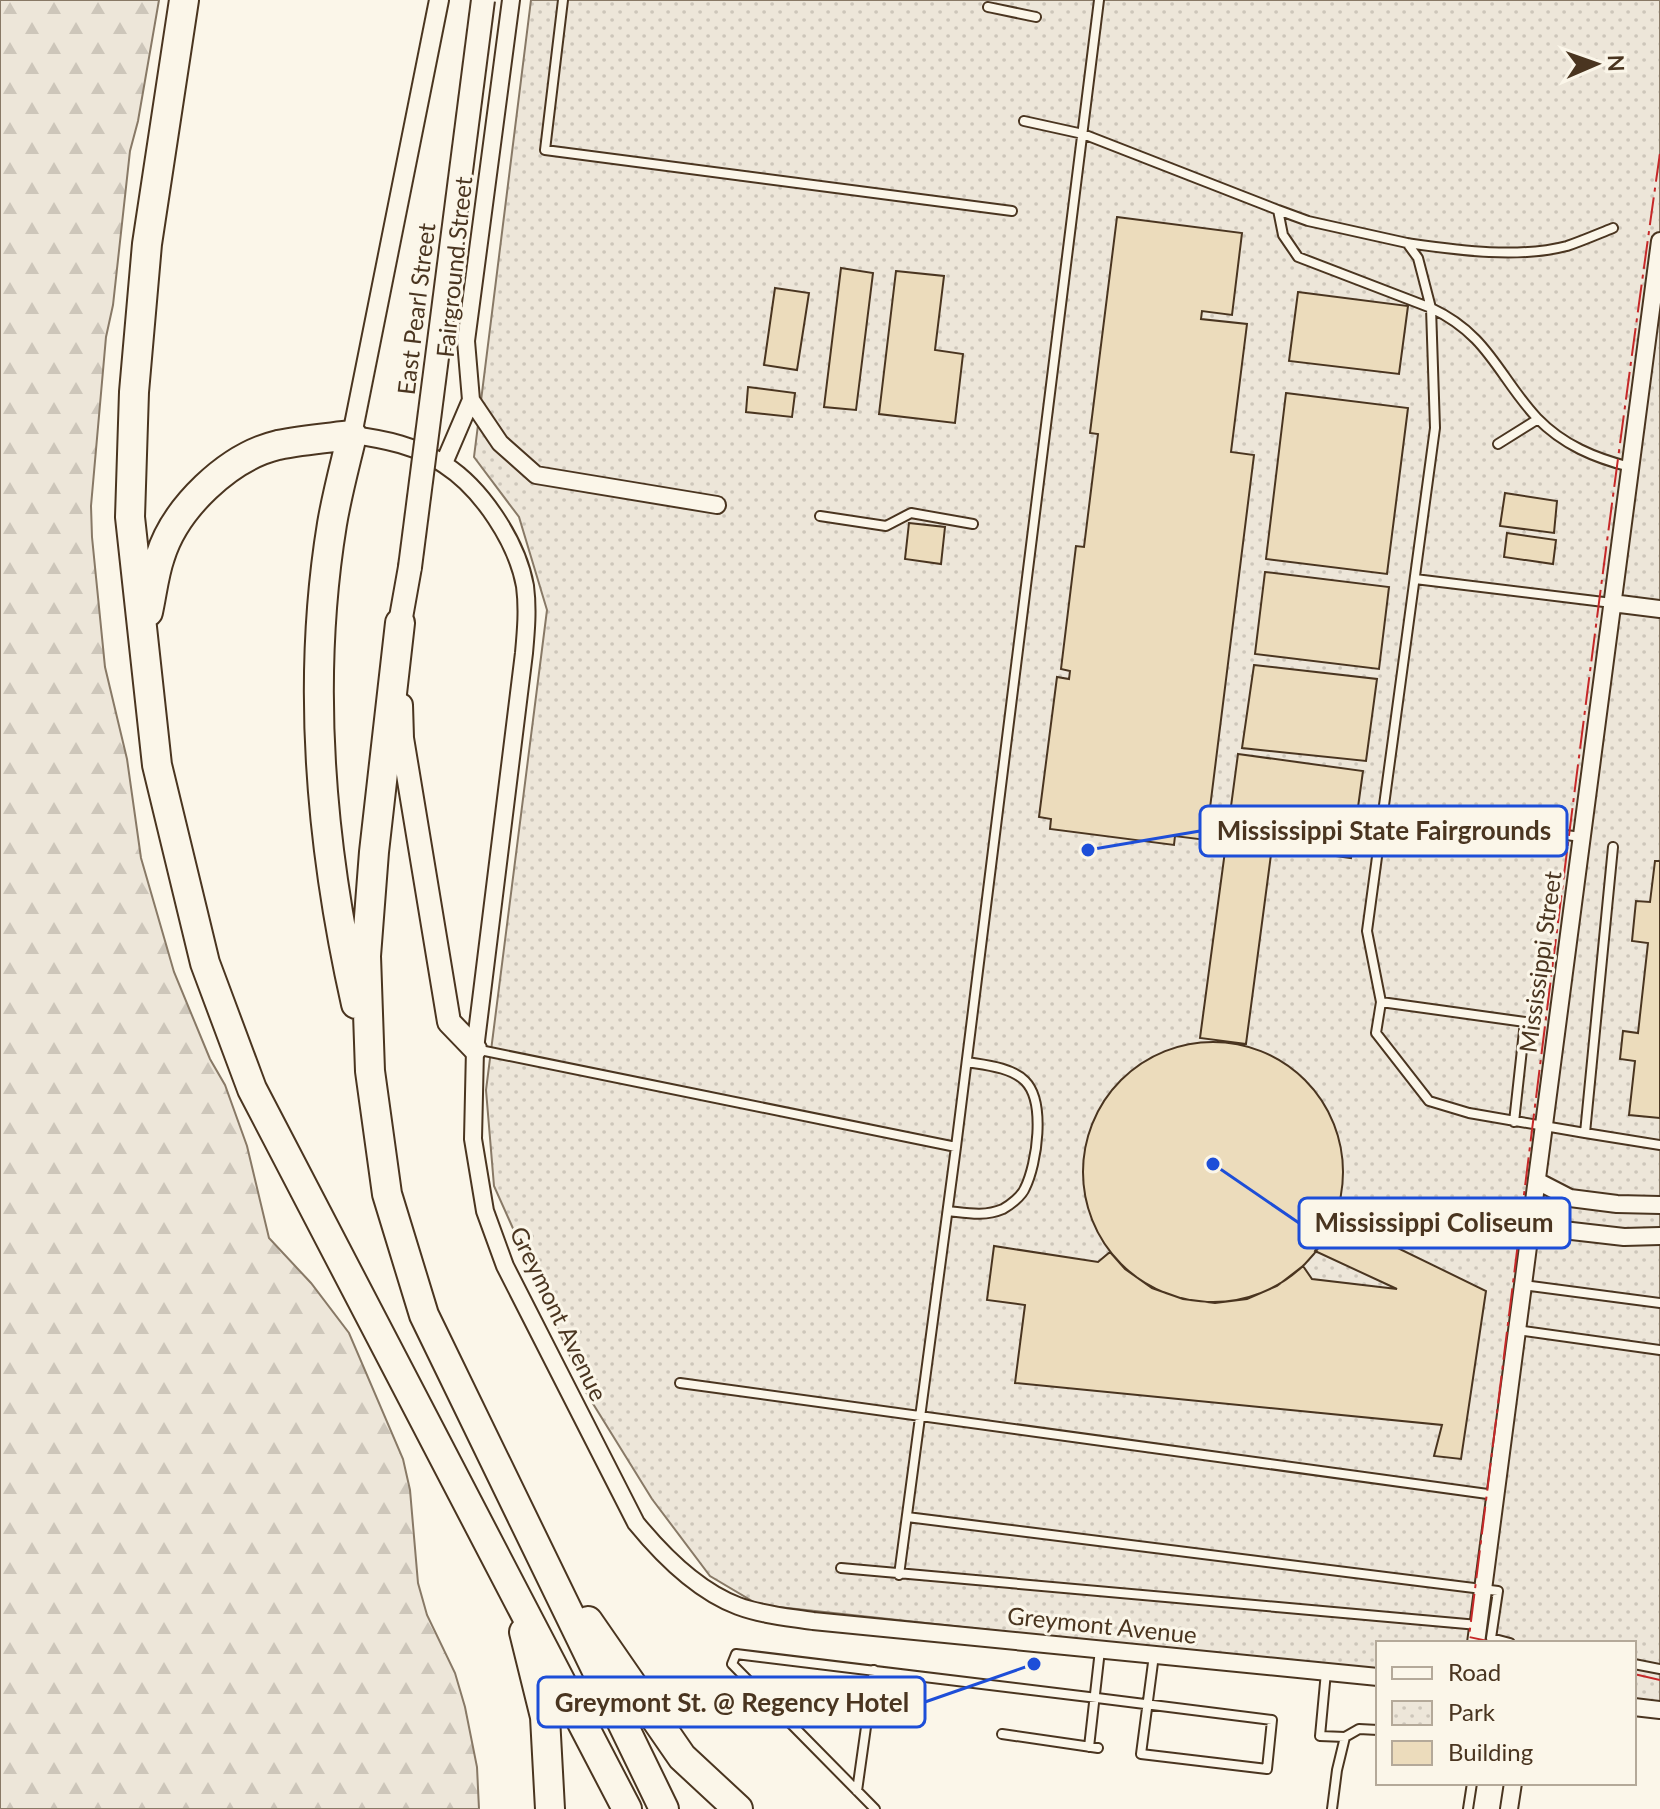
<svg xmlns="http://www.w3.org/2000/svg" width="1660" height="1809" font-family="Lato,sans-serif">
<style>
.forest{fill:url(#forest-firs);stroke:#887966;stroke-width:2}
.park{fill:url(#park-dots);stroke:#887966;stroke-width:2}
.building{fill:#ecdcbc;stroke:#4a3520;stroke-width:2}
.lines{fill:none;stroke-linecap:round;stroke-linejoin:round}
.service-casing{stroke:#4a3520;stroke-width:12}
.minor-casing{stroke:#4a3520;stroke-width:20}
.tertiary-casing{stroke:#4a3520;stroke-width:22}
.secondary-casing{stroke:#4a3520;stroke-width:26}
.motorway-casing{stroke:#4a3520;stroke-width:32}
.service{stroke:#fbf6e9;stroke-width:8}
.minor{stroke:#fbf6e9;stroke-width:16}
.tertiary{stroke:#fbf6e9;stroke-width:18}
.secondary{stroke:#fbf6e9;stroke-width:22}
.motorway{stroke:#fbf6e9;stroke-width:28}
.secondary-bridge-casing{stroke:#4a3520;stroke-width:26;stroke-linecap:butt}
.secondary-bridge{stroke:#fbf6e9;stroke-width:22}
.power{stroke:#c62828;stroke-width:2;stroke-dasharray:28 6 4 6;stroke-linecap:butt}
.labels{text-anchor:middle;stroke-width:6;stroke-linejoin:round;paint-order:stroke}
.street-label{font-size:24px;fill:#4a3520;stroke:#fbf6e9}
.leader{fill:none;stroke:#1d4ed8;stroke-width:3}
.callout-dot{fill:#1d4ed8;stroke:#fbf6e9;stroke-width:3}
.callout{fill:#fbf6e9;stroke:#1d4ed8;stroke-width:3}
.callout-label{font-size:26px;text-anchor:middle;font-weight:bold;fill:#4a3520}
</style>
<defs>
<pattern id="forest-firs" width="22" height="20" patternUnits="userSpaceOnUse" patternTransform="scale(2)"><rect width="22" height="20" fill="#ede6d9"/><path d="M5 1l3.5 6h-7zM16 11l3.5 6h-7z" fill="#cdc6ba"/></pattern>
<pattern id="park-dots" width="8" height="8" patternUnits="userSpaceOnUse" patternTransform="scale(2)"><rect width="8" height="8" fill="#ede6d9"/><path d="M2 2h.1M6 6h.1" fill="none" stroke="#cdc6ba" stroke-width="1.8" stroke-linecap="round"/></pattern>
</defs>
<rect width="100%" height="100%" fill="#fbf6e9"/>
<path class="forest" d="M0 0H159L138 121 130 151 113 305 106 337 91 506 92 537 105 667 127 759 141 858 174 972 210 1059 225 1085 247 1146 269 1238 311 1283 349 1333 403 1459 410 1490 418 1583 427 1615 455 1673 465 1707 477 1767 479 1809H0Z"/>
<path class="park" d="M531 0H1660V1703L1634 1700V1643H1378V1672L759 1605 710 1576 652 1499 587 1394 494 1186 486 1090 547 610 519 517 474 457Z"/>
<path class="building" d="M1117 217 1242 233 1232 315 1202 311 1201 319 1247 324 1231 452 1254 455 1206 840 1175 836 1174 845 1050 829 1051 819 1039 817 1057 677 1069 679 1070 671 1061 669 1076 546 1084 547 1098 434 1090 433Z
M841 268 873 273 856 410 824 407Z
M896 271 944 276 935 350 963 354 955 423 879 414Z
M775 288 809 293 797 370 764 365Z
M1298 292 1408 306 1399 374 1289 361Z
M748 387 795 393 792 417 746 412Z
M1286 393 1408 408 1387 574 1266 559Z
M1505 493 1557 501 1554 533 1500 526Z
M909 523 945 527 941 564 905 559Z
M1507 533 1556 540 1553 564 1504 557Z
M1265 572 1389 587 1379 669 1255 654Z
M1254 665 1377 679 1366 761 1242 748Z
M1238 754 1363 771 1351 858 1272 847 1246 1044 1200 1038Z
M1655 861H1660V1118L1629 1115 1635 1061 1620 1059 1623 1031 1638 1033 1648 943 1632 941 1636 901 1650 902Z
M1083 1172a130 130 0 1 1 260 0a130 130 0 1 1-260 0Z
M1334 1217 1486 1291 1461 1459 1434 1456 1442 1425 1015 1383 1025 1305 987 1300 994 1246 1098 1262 1110 1252 1125 1269 1152 1288 1183 1299 1215 1303 1247 1299 1277 1286 1303 1266 1312 1279 1397 1289 1315 1251Z"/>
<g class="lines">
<g class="service-casing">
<path id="service" d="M563 0 545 150 1012 211
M988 7 1036 17
M1024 121 1083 134 1278 210 1283 235 1298 257 1431 308 1435 428 1367 931 1381 1002
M1278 210 1308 221 1407 243 1418 258 1431 308C1489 335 1498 376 1537 418 1563 445 1595 458 1630 467
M1407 243C1457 250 1517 259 1567 246 1582 241 1598 234 1613 228
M1498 444 1538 419
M820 516 886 526 911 513 973 524
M1415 579 1612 603
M1383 810 1581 837
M1613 847 1585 1133 1660 1145
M475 1049 956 1147
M1514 1122 1525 1022 1381 1002 1376 1033 1429 1101 1469 1113 1585 1133
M948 1211C967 1213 984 1217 1003 1209 1010 1205 1022 1196 1025 1188 1037 1164 1046 1102 1025 1081 1011 1067 985 1065 967 1062
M1523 1285 1660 1303
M1517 1330 1660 1350
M680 1383 1495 1495
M907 1517 1498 1591 1491 1638 1510 1643
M841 1568 1478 1625
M899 1575 956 1147 1099 0
M1634 1664 1660 1669
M1326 1672 1320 1736 1345 1737 1359 1729 1378 1730
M1002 1734 1098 1748
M1089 1747 1100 1650
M857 1791 874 1670
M875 1809 732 1664 736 1654 1097 1698 1272 1720 1267 1769 1141 1754 1154 1655
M1332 1809 1337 1770 1345 1737
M1468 1809 1472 1783"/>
</g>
<g class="minor-casing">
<path id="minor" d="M511 0 466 341 471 400 500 443 536 475 717 505
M352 435C384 439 418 446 445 465 482 489 517 542 525 586 528 609 526 631 524 653L475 1049 473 1139 485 1211 505 1266 636 1523C663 1556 698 1591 738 1606 762 1615 788 1617 813 1621L1378 1677
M444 463 471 400
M1612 603 1660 609
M1537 1181 1570 1198 1617 1204 1660 1205
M1529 1238 1563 1230 1624 1237 1660 1236
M1476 1643 1660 241
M1634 1707 1660 1710
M1509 1809 1513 1783"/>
</g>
<g class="tertiary-casing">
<path id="tertiary" d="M352 435 439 0"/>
</g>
<g class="secondary-casing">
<path id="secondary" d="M400 638V623L410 567
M401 705 402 738 449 1022 475 1049"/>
</g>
<g class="motorway-casing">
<path id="motorway" d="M184 0 147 244 134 392 130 517 157 765 205 963 252 1089 627 1809
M148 612C152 594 154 574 160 557 175 508 228 457 278 445 302 440 328 438 352 435 345 465 337 494 332 524 306 683 321 848 356 1004
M400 623 374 852 366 956 370 1071 387 1194 424 1315 664 1809
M588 1621 682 1757 738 1809
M524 1632 545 1717 550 1809"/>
</g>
<use href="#service" class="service"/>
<use href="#minor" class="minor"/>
<use href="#tertiary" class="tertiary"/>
<use href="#secondary" class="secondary"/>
<use href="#motorway" class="motorway"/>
<g class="secondary-bridge-casing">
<path id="secondary-bridge" d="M410 567 483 0"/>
</g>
<use href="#secondary-bridge" class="secondary-bridge"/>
<path class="power" d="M1497 1643 1469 1637C1531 1142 1590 647 1660 153
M1634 1674 1660 1680"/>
</g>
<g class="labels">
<g class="street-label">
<text transform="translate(455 267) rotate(-84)" y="8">Fairground Street</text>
<text transform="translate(417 309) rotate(-83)" y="8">East Pearl Street</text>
<text transform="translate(1541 962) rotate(-82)" y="8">Mississippi Street</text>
<text transform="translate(558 1314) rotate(64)" y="8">Greymont Avenue</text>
<text transform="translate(1102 1626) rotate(6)" y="8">Greymont Avenue</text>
</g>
</g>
<path class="leader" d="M1088 850L1200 831M1213 1164L1299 1223M1034 1664L925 1702"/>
<g class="callout-dot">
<circle cx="1088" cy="850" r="8"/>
<circle cx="1213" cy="1164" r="8"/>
<circle cx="1034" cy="1664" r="8"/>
</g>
<g class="callout">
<rect x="1200" y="806" width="367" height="50" rx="8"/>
<rect x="1299" y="1198" width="271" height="50" rx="8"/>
<rect x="538" y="1677" width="387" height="50" rx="8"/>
</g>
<g class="callout-label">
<text x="1384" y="840">Mississippi State Fairgrounds</text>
<text x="1434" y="1232">Mississippi Coliseum</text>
<text x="732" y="1712">Greymont St. @ Regency Hotel</text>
</g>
<rect x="1376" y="1641" width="260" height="144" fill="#fbf6e9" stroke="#b4a999" stroke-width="2"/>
<rect x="1392" y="1667" width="40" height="12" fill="#fbf6e9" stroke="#b4a999" stroke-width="2"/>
<text x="1448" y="1681" font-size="24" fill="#4a3520">Road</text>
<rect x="1392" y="1701" width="40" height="24" fill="url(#park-dots)" stroke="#b4a999" stroke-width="2"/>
<text x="1448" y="1721" font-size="24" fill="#4a3520">Park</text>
<rect x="1392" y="1741" width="40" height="24" fill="#ecdcbc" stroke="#b4a999" stroke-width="2"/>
<text x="1448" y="1761" font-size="24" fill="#4a3520">Building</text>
<g transform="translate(1596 64) rotate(88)" stroke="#fbf6e9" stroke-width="6" paint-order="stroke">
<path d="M0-6L14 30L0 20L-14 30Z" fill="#4a3520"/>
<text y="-12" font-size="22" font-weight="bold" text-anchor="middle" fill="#4a3520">N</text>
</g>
</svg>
